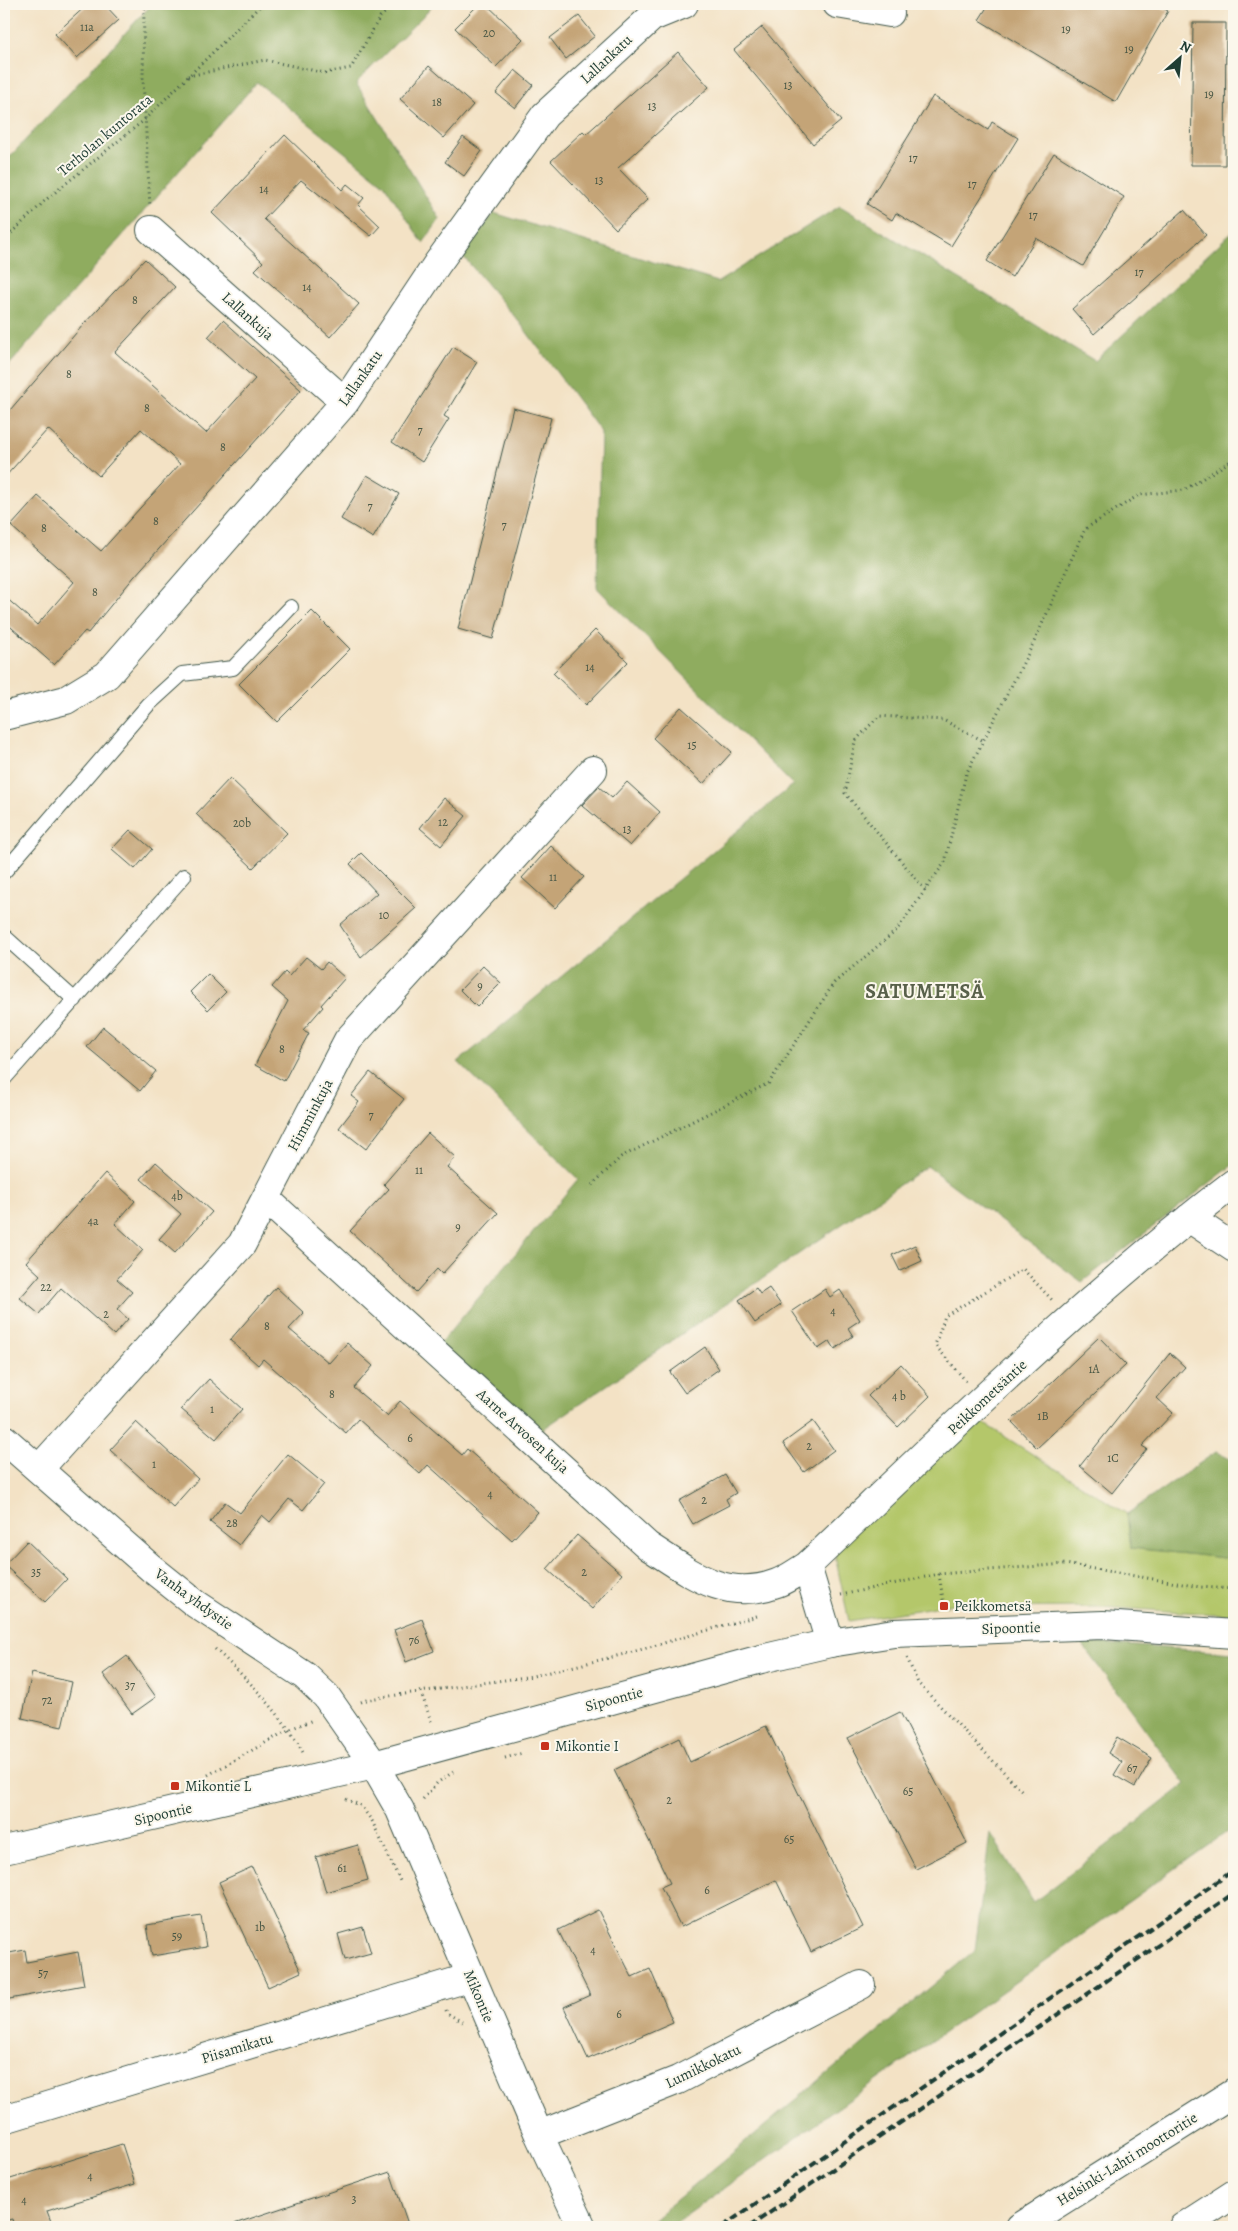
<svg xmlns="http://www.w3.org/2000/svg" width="1238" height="2231" font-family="Alegreya,serif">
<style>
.green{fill:#b4c76a;stroke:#6a824f}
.forest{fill:#8fac5e;stroke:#577449}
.building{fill:#c4a477}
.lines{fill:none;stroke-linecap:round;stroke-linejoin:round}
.lane-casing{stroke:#3f564a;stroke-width:16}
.street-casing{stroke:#3f564a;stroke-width:30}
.secondary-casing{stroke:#3f564a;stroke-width:30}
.highway-casing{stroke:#3f564a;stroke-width:30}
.path{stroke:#3f564a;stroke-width:3;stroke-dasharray:1 4;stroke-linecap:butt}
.lane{stroke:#fff;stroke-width:14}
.street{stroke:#fff;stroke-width:28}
.secondary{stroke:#fff;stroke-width:28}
.highway{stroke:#fff;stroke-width:28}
.rail{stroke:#1f3d34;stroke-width:4;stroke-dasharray:8 4;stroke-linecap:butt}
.poi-dot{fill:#c8321e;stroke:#fbf7ec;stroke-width:2}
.labels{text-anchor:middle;stroke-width:4;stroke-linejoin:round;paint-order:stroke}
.number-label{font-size:12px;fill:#485745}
.street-label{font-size:15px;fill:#1f3d34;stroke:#fbf7ec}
.poi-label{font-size:15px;fill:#1f3d34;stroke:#fbf7ec;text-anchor:start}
.district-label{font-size:20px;font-weight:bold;letter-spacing:1px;fill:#59614b;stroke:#fbf7ec}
</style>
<rect width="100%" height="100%" fill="#fbf7ec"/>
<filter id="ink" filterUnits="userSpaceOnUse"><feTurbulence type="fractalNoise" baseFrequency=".02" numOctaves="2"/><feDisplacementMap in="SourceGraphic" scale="10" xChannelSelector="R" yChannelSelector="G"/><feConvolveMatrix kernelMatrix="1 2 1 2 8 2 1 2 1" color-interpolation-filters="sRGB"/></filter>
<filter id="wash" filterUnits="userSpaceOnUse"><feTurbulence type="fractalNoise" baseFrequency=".0096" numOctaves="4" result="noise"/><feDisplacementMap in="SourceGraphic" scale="20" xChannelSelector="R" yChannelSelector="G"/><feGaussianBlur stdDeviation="1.12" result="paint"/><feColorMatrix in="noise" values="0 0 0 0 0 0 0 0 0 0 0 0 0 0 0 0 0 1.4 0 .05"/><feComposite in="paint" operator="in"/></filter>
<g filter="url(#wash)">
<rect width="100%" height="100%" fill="#f3e2c5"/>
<path class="green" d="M969 1414 1127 1514 1131 1548 1234 1559V1615L1099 1607 973 1608 953 1604 849 1621 832 1542Z"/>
<path class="forest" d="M152 4H435L356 83 440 219 423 243 384 184 257 82 4 371V163Z
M840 206 1095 361 1234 230V1164L1082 1282 927 1166 530 1438 434 1351 578 1179 458 1062 793 785 597 588 601 432 520 323 462 255 494 213 718 282Z
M1216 1452 1234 1461V1559L1131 1548 1127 1514Z
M1080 1642 1234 1653V1827L670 2227H644L975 1950 990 1833 1034 1902 1186 1784Z"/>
<g id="blocks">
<path class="building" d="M88 4H104L119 20 77 58 55 34Z
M479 4H486L523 39 496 67 455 28Z
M989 4H1156L1168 11 1116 102 979 20Z
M579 16 595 36 566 59 550 38Z
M1193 23H1226L1225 165H1191Z
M762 27 841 121 813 144 734 50Z
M678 52 709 87 618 168 648 199 616 229 551 161 583 131 586 134Z
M429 66 473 105 444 138 400 99Z
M515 70 533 85 515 108 496 93Z
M933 96 988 130 992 122 1018 138 951 246 896 213 892 220 867 204Z
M285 135 342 190 347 184 364 198 358 205 380 226 371 236 301 180 264 219 359 304 330 337 255 270 263 262 212 213Z
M463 137 482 151 464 176 445 162Z
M1054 153 1124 197 1083 266 1036 238 1012 277 987 261Z
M1184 210 1206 235 1094 334 1072 309Z
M145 259 175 287 115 352 206 433 255 379 208 337 223 320 301 390 134 577 88 633 85 631 54 665 4 621V596L37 625 74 582 11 526 38 496 101 551 180 464 141 429 99 476 48 429 4 478V417L83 325Z
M453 347 477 362 444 416 449 419 422 462 392 442Z
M513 408 551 418 493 639 458 629Z
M367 475 399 494 373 538 341 519Z
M312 611 350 649 277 722 239 684Z
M595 630 628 662 586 705 553 673Z
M681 707 732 752 703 784 653 738Z
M230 778 287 833 253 868 196 814Z
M627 782 660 812 630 846 582 805 599 787 612 798Z
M444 798 466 816 441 846 420 828Z
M130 830 152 849 135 869 112 849Z
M551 846 584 877 555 908 522 878Z
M361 853 416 908 361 957 340 925 377 893 350 864Z
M306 957 321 969 327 962 345 978 321 1005 323 1007 303 1030 309 1033 284 1081 255 1065 288 1001 272 987 285 972 289 976Z
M483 966 501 983 477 1007 460 990Z
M208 974 226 992 208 1010 190 992Z
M103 1027 156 1071 140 1091 87 1047Z
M370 1072 404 1099 366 1149 339 1128 359 1102 351 1096Z
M428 1133 455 1157 447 1167 498 1213 442 1274 437 1269 416 1292 350 1231 389 1189 384 1184Z
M156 1162 212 1212 175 1253 159 1239 181 1214 141 1179Z
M105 1173 135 1201 115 1224 143 1250 117 1279 132 1292 117 1309 128 1319 114 1335 61 1288 39 1314 20 1298 40 1275 26 1262Z
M915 1245 922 1261 900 1271 892 1255Z
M276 1287 304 1313 289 1329 329 1363 347 1343 373 1366 354 1388 387 1416 400 1401 462 1455 467 1449 538 1512 512 1540 428 1465 420 1474 358 1419 346 1433 263 1359 258 1365 230 1340Z
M756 1288 760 1294 769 1288 781 1305 755 1323 739 1300Z
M825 1289 830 1297 840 1290 860 1320 848 1328 853 1336 835 1349 830 1341 818 1349 792 1311Z
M1099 1337 1126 1365 1037 1448 1011 1421Z
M705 1347 719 1369 685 1393 670 1372Z
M1170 1353 1185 1367 1157 1398 1173 1413 1142 1446 1147 1449 1112 1493 1080 1466Z
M901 1364 930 1396 898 1427 868 1396Z
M209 1379 242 1409 216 1439 181 1409Z
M813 1421 834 1450 804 1472 783 1443Z
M136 1422 198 1479 173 1507 110 1450Z
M288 1454 324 1484 303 1510 289 1499 270 1522 262 1515 239 1545 210 1522 225 1502 240 1513Z
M725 1475 736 1493 726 1499 729 1505 693 1524 679 1501Z
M577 1535 622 1574 592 1609 547 1569Z
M27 1541 67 1579 45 1602 4 1565Z
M422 1619 434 1651 406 1662 394 1630Z
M127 1656 156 1697 132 1714 103 1674Z
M32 1673 72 1682 62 1727 22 1718Z
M900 1712 967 1843 916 1869 848 1738Z
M766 1726 863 1927 811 1952 776 1880 681 1927 661 1887 670 1883 614 1770 679 1738 690 1762Z
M1117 1737 1152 1758 1135 1787 1114 1775 1122 1762 1108 1753Z
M358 1845 368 1880 326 1892 316 1857Z
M252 1867 301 1972 268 1987 219 1882Z
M598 1910 632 1977 650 1969 673 2022 588 2059 564 2007 590 1995 558 1930Z
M201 1916 206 1947 152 1956 147 1925Z
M363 1927 371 1953 345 1960 338 1934Z
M25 1950 27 1962 78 1952 84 1985 4 2000V1954Z
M122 2144 135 2184 47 2211 53 2227H14L12 2219 4 2221V2181Z
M390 2172 409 2227H235L234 2224Z"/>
</g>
</g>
<g filter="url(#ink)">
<use href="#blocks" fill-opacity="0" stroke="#3f564a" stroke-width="1"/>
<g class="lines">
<g class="lane-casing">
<path id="lane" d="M4 872 148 705 182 674 233 668 291 607
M4 936 75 1000
M4 1079 184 876"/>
</g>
<g class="street-casing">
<path id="street" d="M837 4 890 13
M151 230 345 402
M4 716 66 700 107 675 345 402 437 264 545 115 652 17 684 4
M266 1199 648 1546C689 1572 725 1603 777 1583 788 1579 798 1571 807 1566
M1189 1218 1234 1248
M39 1469 242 1244 348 1040 593 770
M830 1643 807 1566C946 1434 1082 1299 1234 1183
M374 1765 400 1810 539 2135 582 2227
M4 2119 471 1977
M539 2135 678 2080 861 1985"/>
</g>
<g class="secondary-casing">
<path id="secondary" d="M4 1439 151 1568 196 1604 305 1676 326 1696 374 1765
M4 1850 374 1765 761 1659 830 1643 894 1633 1103 1625 1234 1634"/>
</g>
<g class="highway-casing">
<path id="highway" d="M1020 2227 1234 2092
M1183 2227 1234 2194"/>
</g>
<path class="path" d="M148 4 144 9 143 78 150 207
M188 76 265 60 325 73 351 68 380 17 395 4
M4 240 48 198 143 121 262 4
M925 890 845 793 855 741 879 716 943 720 984 741
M592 1185 621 1157 769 1083 834 983 897 930 945 862 966 774 1034 642 1085 529 1139 495 1184 490 1234 459
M966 1381 935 1345 945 1316 1023 1269 1054 1302
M939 1574 944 1606
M841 1595 939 1574 1065 1564 1200 1587 1234 1589
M215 1649C251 1683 280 1711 304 1754
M907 1658 918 1683 1024 1793
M421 1692 432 1724
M361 1702 369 1699 533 1676 629 1653 757 1616
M505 1758 523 1753
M208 1775 290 1729 313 1720
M346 1799 361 1806 372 1821 401 1883
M423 1799 437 1783 453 1772
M446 2010 447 2013 462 2022"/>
<use href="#lane" class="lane"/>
<use href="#street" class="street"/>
<use href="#secondary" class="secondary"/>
<use href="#highway" class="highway"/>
<path class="rail" d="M722 2227 1234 1870
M749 2227 1234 1893"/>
</g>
</g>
<g class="poi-dot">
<rect x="939" y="1601" width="10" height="10" rx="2.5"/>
<rect x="540" y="1741" width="10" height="10" rx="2.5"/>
<rect x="170" y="1781" width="10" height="10" rx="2.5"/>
</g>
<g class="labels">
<g class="number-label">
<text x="87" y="31">11a</text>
<text x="1066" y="33">19</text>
<text x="489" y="37">20</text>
<text x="1129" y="53">19</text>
<text x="788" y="89">13</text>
<text x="1209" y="98">19</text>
<text x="437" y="106">18</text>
<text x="652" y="110">13</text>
<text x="913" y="162">17</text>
<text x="599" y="184">13</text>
<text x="972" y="188">17</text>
<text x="264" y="193">14</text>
<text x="1033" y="219">17</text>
<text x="1139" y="276">17</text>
<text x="307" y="291">14</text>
<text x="135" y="304">8</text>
<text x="69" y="378">8</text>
<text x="147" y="412">8</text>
<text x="420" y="434">7</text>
<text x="223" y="451">8</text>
<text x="370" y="510">7</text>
<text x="156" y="525">8</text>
<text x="504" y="529">7</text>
<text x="44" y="532">8</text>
<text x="95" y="596">8</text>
<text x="590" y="671">14</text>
<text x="692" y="749">15</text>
<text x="443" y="826">12</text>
<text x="242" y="827">20b</text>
<text x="627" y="833">13</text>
<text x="553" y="881">11</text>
<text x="384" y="919">10</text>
<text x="480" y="990">9</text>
<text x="282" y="1053">8</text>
<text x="371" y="1119">7</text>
<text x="419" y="1174">11</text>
<text x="177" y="1200">4b</text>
<text x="93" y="1225">4a</text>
<text x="458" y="1231">9</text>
<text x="46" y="1291">22</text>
<text x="833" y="1315">4</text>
<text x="106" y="1318">2</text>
<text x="267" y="1330">8</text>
<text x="1094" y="1373">1A</text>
<text x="332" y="1398">8</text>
<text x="899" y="1400">4 b</text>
<text x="212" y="1413">1</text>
<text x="1043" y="1420">1B</text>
<text x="410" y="1442">6</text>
<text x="809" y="1450">2</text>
<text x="1113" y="1462">1C</text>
<text x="154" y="1468">1</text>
<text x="490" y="1498">4</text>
<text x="704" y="1504">2</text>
<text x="232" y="1527">28</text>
<text x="36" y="1576">35</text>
<text x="584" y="1576">2</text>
<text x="414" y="1644">76</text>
<text x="130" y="1689">37</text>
<text x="47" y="1704">72</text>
<text x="1132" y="1772">67</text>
<text x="908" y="1795">65</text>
<text x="669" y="1804">2</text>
<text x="789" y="1843">65</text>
<text x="342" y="1872">61</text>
<text x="707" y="1894">6</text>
<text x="260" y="1931">1b</text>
<text x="177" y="1940">59</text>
<text x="593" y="1954">4</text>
<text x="43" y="1977">57</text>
<text x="619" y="2018">6</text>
<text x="90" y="2180">4</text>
<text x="354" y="2203">3</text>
<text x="24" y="2204">4</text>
</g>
<g class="street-label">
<text transform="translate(606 59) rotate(-43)" y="5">Lallankatu</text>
<text transform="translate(105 135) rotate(-40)" y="5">Terholan kuntorata</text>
<text transform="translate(248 316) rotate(42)" y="5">Lallankuja</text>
<text transform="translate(360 378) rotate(-55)" y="5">Lallankatu</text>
<text transform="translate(310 1115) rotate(-62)" y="5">Himminkuja</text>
<text transform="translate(987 1397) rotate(-43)" y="5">Peikkometsäntie</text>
<text transform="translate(523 1431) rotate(42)" y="5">Aarne Arvosen kuja</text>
<text transform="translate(194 1599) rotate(36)" y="5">Vanha yhdystie</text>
<text transform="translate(1011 1628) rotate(-2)" y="5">Sipoontie</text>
<text transform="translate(614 1699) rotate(-15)" y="5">Sipoontie</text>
<text transform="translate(163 1814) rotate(-13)" y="5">Sipoontie</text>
<text transform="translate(479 1996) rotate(67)" y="5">Mikontie</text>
<text transform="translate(237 2048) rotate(-17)" y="5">Piisamikatu</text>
<text transform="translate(703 2066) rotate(-26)" y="5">Lumikkokatu</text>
<text transform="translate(1127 2159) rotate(-32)" y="5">Helsinki-Lahti moottoritie</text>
</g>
<g class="poi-label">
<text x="954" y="1611">Peikkometsä</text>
<text x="555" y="1751">Mikontie I</text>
<text x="185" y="1791">Mikontie L</text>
</g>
<g class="district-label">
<text x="925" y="998">SATUMETSÄ</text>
</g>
</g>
<rect width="1238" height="2231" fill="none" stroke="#fbf7ec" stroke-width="20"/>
<g transform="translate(1180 58) rotate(27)" stroke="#fbf7ec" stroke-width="4" paint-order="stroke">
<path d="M0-4L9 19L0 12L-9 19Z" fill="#1f3d34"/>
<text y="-8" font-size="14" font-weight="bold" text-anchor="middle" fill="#1f3d34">N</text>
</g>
</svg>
